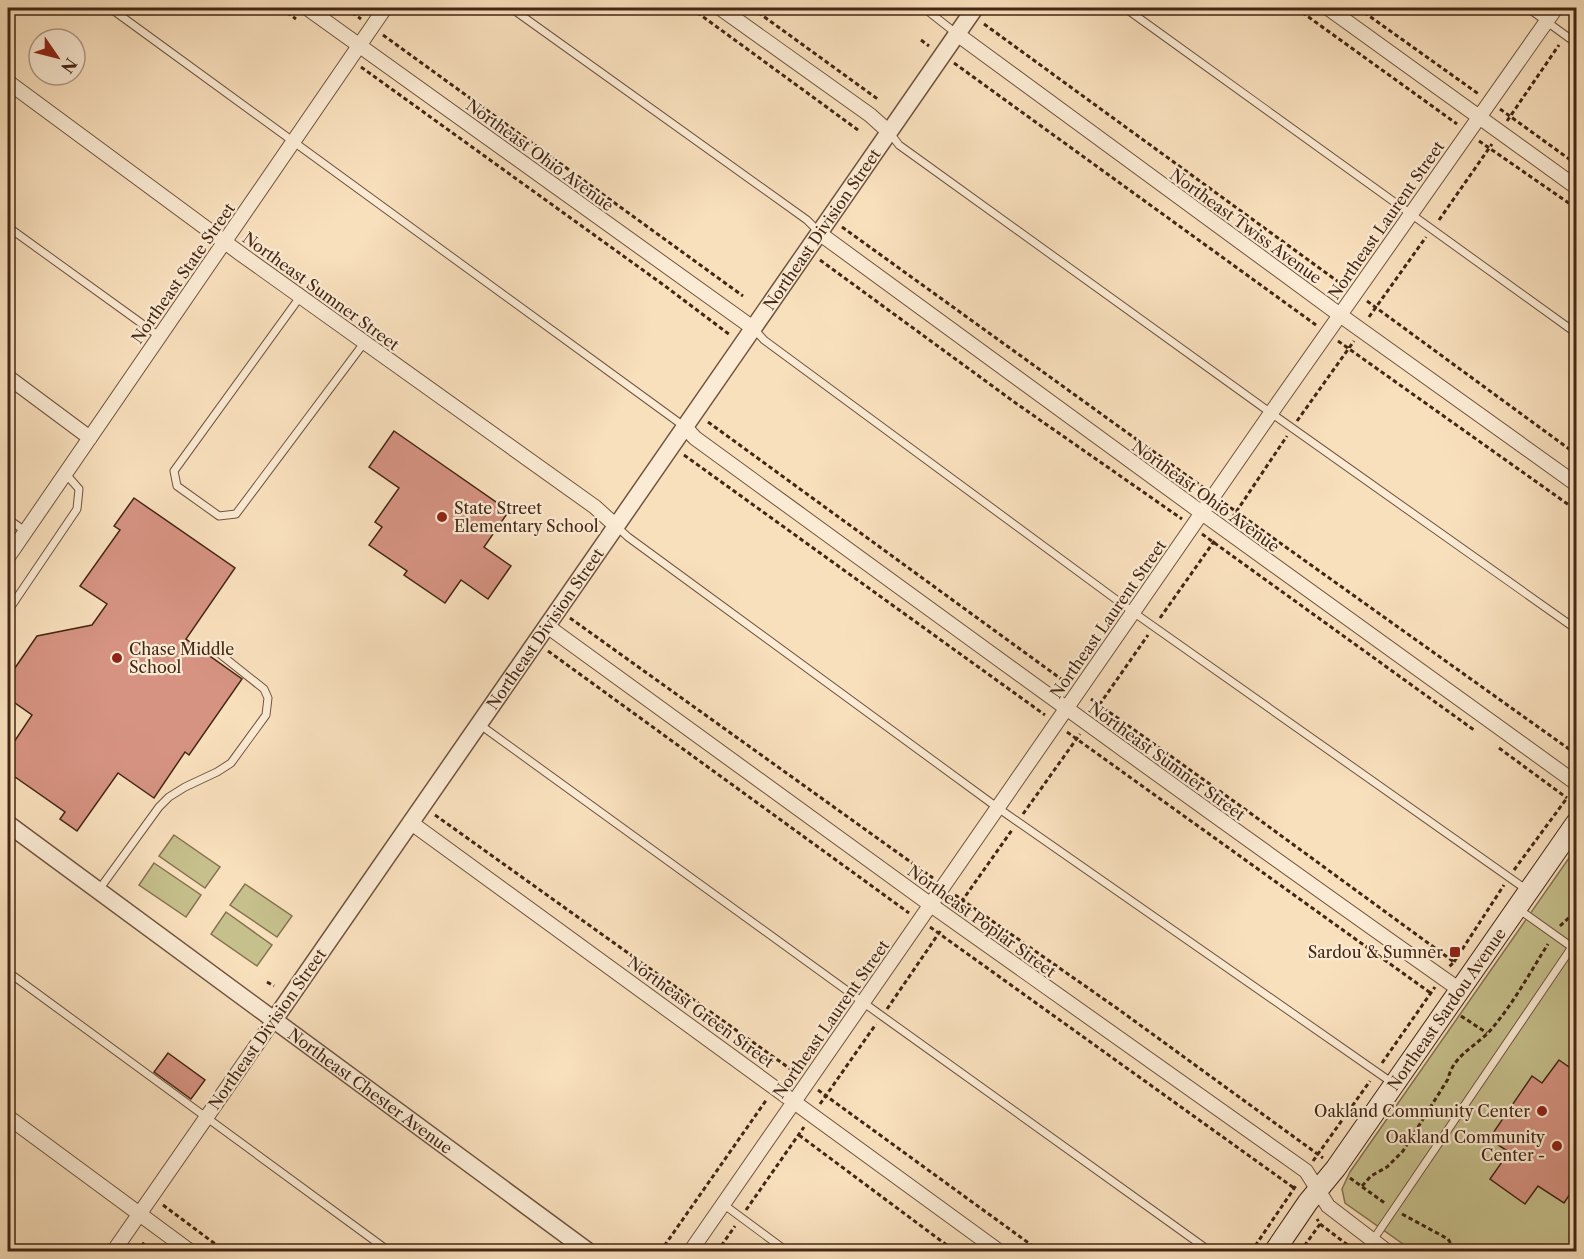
<svg xmlns="http://www.w3.org/2000/svg" width="1584" height="1259" font-family="'Libre Caslon Text',serif">
<style>
.green{fill:#c6c08c;stroke:#857350;stroke-width:1.5}
.building{fill:#d69382;stroke:#442614;stroke-width:1.5}
.lines{fill:none;stroke-linecap:round;stroke-linejoin:round}
.service-casing{stroke:#71543e;stroke-width:9}
.minor-casing{stroke:#71543e;stroke-width:16}
.tertiary-casing{stroke:#71543e;stroke-width:19}
.secondary-casing{stroke:#442614;stroke-width:22}
.path{stroke:#442614;stroke-width:3;stroke-dasharray:4.5 3;stroke-linecap:butt}
.service{stroke:#fbebd4;stroke-width:7}
.minor{stroke:#fbebd4;stroke-width:14}
.tertiary{stroke:#fbebd4;stroke-width:16}
.secondary{stroke:#fbebd4;stroke-width:20}
.poi-dot{fill:#8f2418;stroke:#fbebd4;stroke-width:2}
.labels{text-anchor:middle;stroke-width:4.5;stroke-linejoin:round;paint-order:stroke}
.street-label{font-size:16px;fill:#442614;stroke:#fbebd4}
.poi-label{font-size:16px;fill:#442614;stroke:#fbebd4;text-anchor:end}
</style>
<rect width="100%" height="100%" fill="#f9e0bd"/>
<filter id="stains"><feTurbulence type="fractalNoise" baseFrequency=".00333" numOctaves="4"/><feColorMatrix values="0 0 0 0 .2 0 0 0 0 .09 0 0 0 0 .02 0 0 0 .5 -.17"/></filter>
<radialGradient id="worn" r=".72"><stop offset=".6" stop-color="#630" stop-opacity="0"/><stop offset="1" stop-color="#630" stop-opacity=".3"/></radialGradient>
<path class="green" d="M174 835 220 867 205 888 159 856Z
M1576 848V1251H1413L1345 1203 1342 1189 1350 1172Z
M154 863 201 895 186 917 139 885Z
M245 884 292 916 277 937 230 905Z
M226 912 272 945 257 966 211 934Z"/>
<path class="building" d="M394 431 509 511 484 547 511 566 488 599 461 580 445 603 404 575 407 571 369 545 382 527 375 522 399 488 369 467Z
M134 498 235 568 186 639 242 679 189 755 185 752 154 798 118 773 77 831 60 819 65 812 15 777 8 788V751L32 715 8 698V678L37 636 92 625 107 604 80 586 120 530 114 526Z
M168 1053 205 1080 191 1099 154 1072Z
M1559 1060 1576 1072V1185L1564 1203 1538 1186 1525 1204 1490 1179 1509 1152 1489 1139 1532 1076 1542 1083Z"/>
<g class="lines">
<g class="service-casing">
<path id="service" d="M110 8 685 427
M511 8 807 220 819 232
M924 8 957 34
M1125 8 1576 333
M1528 8 1576 43
M889 132 899 145 1271 413 1576 629
M8 227 159 336
M300 297 174 471 177 486 219 516 236 514 364 343
M754 329 764 340 1133 612 1527 890
M8 519 25 531
M616 526 628 537 998 808 1394 1084
M8 611 77 509 79 489 65 473
M479 724 882 1016 1211 1252
M98 891 159 807 169 797 185 787 217 772 231 763 266 715 268 698 264 689 215 650
M1517 908 1576 950
M8 972 390 1252
M723 1204 788 1252
M1373 1240 1572 947"/>
</g>
<g class="minor-casing">
<path id="minor" d="M307 8 753 328
M720 8 870 115 889 132
M1328 8 1576 187
M957 34 1340 315 1576 484
M8 82 241 254 595 507 616 526
M819 233 1202 513 1576 783
M8 377 90 438
M685 427 695 438C949 623 1203 809 1460 990
M8 557 385 8
M547 626 931 905 1306 1171 1328 1206 1388 1252
M410 822 1000 1252
M8 1117 191 1252
M113 1252 274 1020
M690 1252 1271 413 1556 8"/>
</g>
<g class="tertiary-casing">
<g id="tertiary">
<path id="s1" d="M8 824 589 1252"/>
<path id="s2" d="M274 1020 975 8"/>
</g>
</g>
<g class="secondary-casing">
<g id="secondary">
<path id="s3" d="M1274 1252 1308 1202 1336 1168 1576 823"/>
</g>
</g>
<path class="path" d="M281 8 296 19
M346 8 361 19
M691 8 858 130
M752 8 879 100
M1296 8 1457 124
M1358 8 1480 95
M984 24 1344 286
M1571 27 1576 18
M383 35 743 296
M921 40 929 46
M954 63 1316 325
M361 67 665 286 730 335
M1500 109 1576 164
M1507 121 1559 45
M1479 141 1576 208
M1439 220 1492 144
M842 227 1204 488
M820 260 1017 404 1182 519
M1367 301 1576 454
M1369 317 1426 237
M1338 341 1576 510
M1297 421 1354 341
M708 422 1068 684
M684 455 1045 715
M1224 503 1576 754
M1232 518 1287 436
M1202 534 1474 730
M570 618 933 878
M1160 618 1215 540
M548 651 909 913
M1091 699 1246 810 1454 962 1449 967
M1095 711 1148 635
M1067 732 1432 994
M1499 748 1567 798
M1023 814 1080 734
M435 815 796 1073
M1514 870 1567 798
M955 895 1118 1009 1323 1158
M957 908 1012 830
M1560 926 1576 911
M930 927 1294 1188
M1454 962 1504 885
M267 982 274 986
M887 1009 941 930
M1461 1016 1487 1033
M1382 1063 1435 987
M818 1090 1041 1252
M820 1104 876 1024
M799 1135 956 1252
M1313 1161 1370 1081
M1350 1178 1386 1204
M1362 1186 1371 1176 1387 1167 1403 1151 1448 1079C1453 1057 1471 1049 1487 1034 1511 1008 1529 974 1548 944
M163 1205 226 1252
M746 1210 804 1127
M1402 1214 1448 1239 1456 1252
M1320 1224 1357 1252
M142 1243 154 1252
M660 1252 767 1099
M717 1252 735 1226
M1251 1252 1297 1184
M1300 1252 1320 1224 1317 1219"/>
<use href="#service" class="service"/>
<use href="#minor" class="minor"/>
<use href="#tertiary" class="tertiary"/>
<use href="#secondary" class="secondary"/>
</g>
<g class="poi-dot">
<circle cx="442" cy="517" r="6"/>
<circle cx="117" cy="658" r="6"/>
<rect x="1449" y="946" width="12" height="12" rx="3"/>
<circle cx="1542" cy="1111" r="6"/>
<circle cx="1557" cy="1146" r="6"/>
</g>
<g class="labels">
<g class="street-label">
<text transform="translate(540 155) rotate(36)" y="6">Northeast Ohio Avenue</text>
<text transform="translate(1386 220) rotate(-55)" y="6">Northeast Laurent Street</text>
<text transform="translate(1246 226) rotate(36)" y="6">Northeast Twiss Avenue</text>
<text dy="6" stroke="none"><textPath href="#s2" startOffset="962">Northeast Division Street</textPath></text>
<text transform="translate(183 273) rotate(-55)" y="6">Northeast State Street</text>
<text transform="translate(321 291) rotate(36)" y="6">Northeast Sumner Street</text>
<text transform="translate(1206 496) rotate(36)" y="6">Northeast Ohio Avenue</text>
<text transform="translate(1108 619) rotate(-55)" y="6">Northeast Laurent Street</text>
<text dy="6" stroke="none"><textPath href="#s2" startOffset="476">Northeast Division Street</textPath></text>
<text transform="translate(1167 761) rotate(36)" y="6">Northeast Sumner Street</text>
<text transform="translate(982 921) rotate(36)" y="6">Northeast Poplar Street</text>
<text dy="6" stroke="none"><textPath href="#s3" startOffset="298">Northeast Sardou Avenue</textPath></text>
<text transform="translate(701 1012) rotate(36)" y="6">Northeast Green Street</text>
<text transform="translate(831 1019) rotate(-55)" y="6">Northeast Laurent Street</text>
<text transform="translate(267 1029) rotate(-55)" y="6">Northeast Division Street</text>
<text dy="6" stroke="none"><textPath href="#s1" startOffset="450">Northeast Chester Avenue</textPath></text>
</g>
<g class="poi-label">
<text x="454" y="514" text-anchor="start">State Street<tspan x="454" dy="18">Elementary School</tspan></text>
<text x="129" y="655" text-anchor="start">Chase Middle<tspan x="129" dy="18">School</tspan></text>
<text x="1443" y="958">Sardou &amp; Sumner</text>
<text x="1530" y="1117">Oakland Community Center</text>
<text x="1545" y="1143">Oakland Community<tspan x="1545" dy="18">Center -</tspan></text>
</g>
</g>
<rect width="1584" height="1259" fill="none" stroke="#f9e0bd" stroke-width="30"/>
<rect x="9" y="9" width="1566" height="1241" fill="none" stroke="#442614" stroke-width="3"/>
<rect x="15" y="15" width="1554" height="1229" fill="none" stroke="#442614" stroke-width="1.5"/>
<g transform="translate(57 57) rotate(125)"><circle r="28" fill="#fbebd4" stroke="#b29c87" stroke-width="1.5"/>
<path d="M0-4.5L10 22L0 15L-10 22Z" fill="#8f2418"/>
<text y="-9" font-size="16" font-weight="bold" text-anchor="middle" fill="#442614">N</text>
</g>
<rect width="100%" height="100%" filter="url(#stains)"/>
<rect width="100%" height="100%" fill="url(#worn)"/>
</svg>
